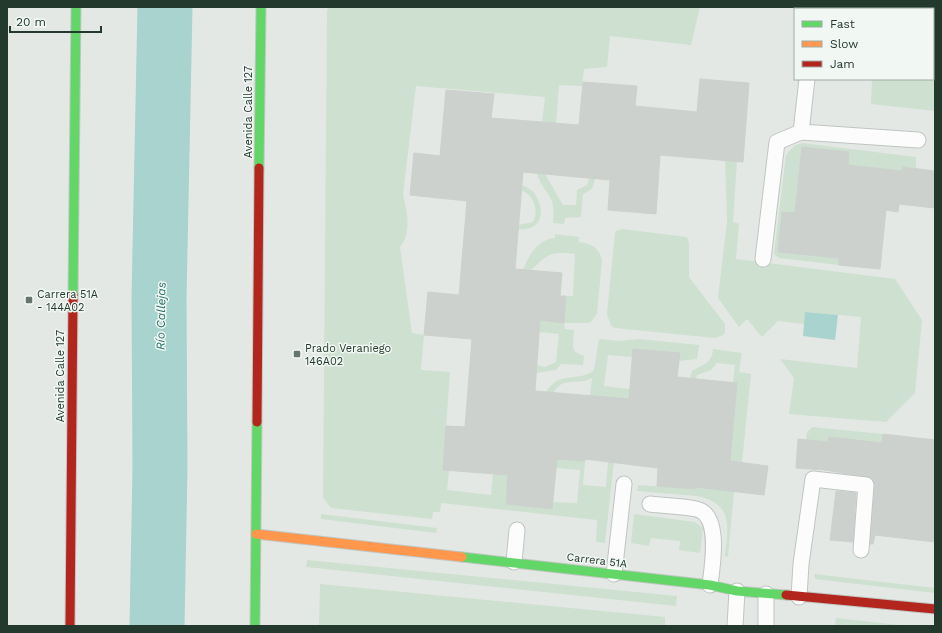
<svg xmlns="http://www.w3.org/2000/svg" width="942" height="633" font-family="'Work Sans',sans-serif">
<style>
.green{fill:#cee0cf}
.water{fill:#a8d3ce}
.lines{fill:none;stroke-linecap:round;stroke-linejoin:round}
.river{stroke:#a8d3ce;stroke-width:55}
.building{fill:#ccd1ce;stroke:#ccd1ce}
.lane-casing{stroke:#c0c5c2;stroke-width:17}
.fast-casing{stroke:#c0c6c2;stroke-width:11}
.slow-casing{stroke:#c0c6c2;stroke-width:11}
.jam-casing{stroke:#c0c6c2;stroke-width:11}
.lane{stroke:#fbfcfb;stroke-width:15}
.fast{stroke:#63d668;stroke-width:9}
.slow{stroke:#ff974d;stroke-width:9}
.jam{stroke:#b3261e;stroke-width:9}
.poi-dot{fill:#66766e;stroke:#f1f7f3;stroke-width:1.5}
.labels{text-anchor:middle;stroke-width:3;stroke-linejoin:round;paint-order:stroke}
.street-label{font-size:11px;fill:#23392e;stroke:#f1f7f3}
.poi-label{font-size:11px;fill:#23392e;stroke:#f1f7f3;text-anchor:start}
.water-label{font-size:12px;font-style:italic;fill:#246e68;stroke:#f1f7f3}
</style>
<rect width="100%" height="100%" fill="#e3e8e5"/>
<path class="green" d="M330 7H700L691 45 610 36 607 67 584 69 582 86 559 85 556 124 542 123 545 97 416 86 403 195C407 211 412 233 400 247L412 333 424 335 421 370 450 372 443 469 449 471 447 490 491 495 493 474 508 475 507 504 552 508 553 502 577 503 580 470 556 468V459L585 461 583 485 606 487 608 461 614 462 605 543 596 542 597 520 441 503 440 512H433L432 519 331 508 323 498 327 10Z
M933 44H935V111L871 104 872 79H933Z
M802 143 916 157V168L903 167 902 171 848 165 849 152 802 147 795 213 782 212 778 252 839 258V265L779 258 774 254 786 155 794 146Z
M725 160 737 161 733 222 739 224 736 259 895 279 922 320 915 393 886 422 789 414 794 378 780 359 857 368 861 317 806 312 804 324 778 321 762 337 747 319 739 327 718 298 727 221Z
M537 174H545L563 205H576L577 190 587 185 589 178 595 179 592 189 583 194 581 217 565 218 564 224 553 223C556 192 545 197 537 174Z
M522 185C527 187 532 190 535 194 546 212 542 231 518 229V225L533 222C539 209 534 196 521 190Z
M622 229 687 237 689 243V277L725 324V332L723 335 715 338 615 328 611 326 607 314 615 233 616 231Z
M555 234 579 237V242C591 244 599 247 602 260L597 314 590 323H564L565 329 574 330 573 347 575 352 584 356 583 365 561 364 556 370 536 373V365L545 367 556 362 559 334 539 332 540 320 564 322 566 296H573L575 254C549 251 549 254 530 271L523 270C528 256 538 239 555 238Z
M599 339 620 341 639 339 699 345 697 359 679 361 633 349 632 357 608 355 604 386 630 389 629 399 590 396 592 378C579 386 562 376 554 392H546C559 370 579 383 594 370Z
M713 349 742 353 739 372 751 374 739 492H734L728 557 725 556C728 527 734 503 696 496L637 491 638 485 695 489V481L737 383 733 382 735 365 717 363 711 370 697 375 696 379 690 378 692 371C703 364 712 364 713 349Z
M812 427 883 434 882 443 829 437 826 466 824 442 806 440 807 432Z
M321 514 437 528 436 533 321 519Z
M634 514 695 522 703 528 700 553 679 550 680 541 651 538 649 546 631 543Z
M307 560 677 596 676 606 306 567Z
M814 574 935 588V593L815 579Z
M320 584 665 617V626H319Z
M836 618 908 626H842L835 625Z"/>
<path class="water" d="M805 312 838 315 835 340 803 336Z"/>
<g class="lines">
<path class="river" d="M157 626 160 468 159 298 165 7"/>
</g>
<path class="building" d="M700 79 749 83 743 162 660 155 656 214 608 210 610 180 523 172 515 269 562 273 560 296H566L564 323 540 320 535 391 629 399 633 349 680 353 677 377 737 383 730 461 768 466 764 495 695 487V489L657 486 658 468 585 459V461L557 459 552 509 506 504 508 475 443 470 446 426 465 427 472 339 424 335 428 292 459 295 467 201 410 195 414 153 440 156 446 90 494 94 491 118 579 125 583 82 637 86 635 106 697 112Z
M802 147 849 152 848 165 902 171 903 167 935 171V208L899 204 898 212 886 210 880 269 839 265V258L778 252 782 212 795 213Z
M883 434 935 440V542L875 535 873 544H870L875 486 872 478 825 470 796 468 798 439 828 442 829 437 882 443Z
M836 491 856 493 853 542 830 540Z"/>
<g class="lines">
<g class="lane-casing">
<path id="lane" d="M801 132 807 79
M763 259 777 142 801 132 918 140
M650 504C665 506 682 506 696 509 722 514 712 567 710 585
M514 562 517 530
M614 574 624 484
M766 594V626
M799 597 801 564 813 479 866 485 861 550
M735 626 737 591"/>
</g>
<g class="fast-casing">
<path id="fast" d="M259 168 261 7
M73 295 76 7
M462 557 710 585 737 591 786 595
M255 626 257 422"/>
</g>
<g class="slow-casing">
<path id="slow" d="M256 534 462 557"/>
</g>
<g class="jam-casing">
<path id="jam" d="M257 422 259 168
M786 595 935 609
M70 626 73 295"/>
</g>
<use href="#lane" class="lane"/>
<use href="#fast" class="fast"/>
<use href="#slow" class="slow"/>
<use href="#jam" class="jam"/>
</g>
<g class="poi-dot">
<rect x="25" y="296" width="8" height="8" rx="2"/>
<rect x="293" y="350" width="8" height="8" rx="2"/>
</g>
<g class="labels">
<g class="street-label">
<text transform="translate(248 112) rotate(-90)" y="4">Avenida Calle 127</text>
<text transform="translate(60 376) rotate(-90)" y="4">Avenida Calle 127</text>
<text transform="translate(597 560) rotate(7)" y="4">Carrera 51A</text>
</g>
<g class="poi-label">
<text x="37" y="298">Carrera 51A<tspan x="37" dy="13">- 144A02</tspan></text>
<text x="305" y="352">Prado Veraniego<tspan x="305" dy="13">146A02</tspan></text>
</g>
<g class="water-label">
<text transform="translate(161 316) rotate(-89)" y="4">Río Callejas</text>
</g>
</g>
<rect width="942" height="633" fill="none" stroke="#23392e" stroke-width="16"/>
<rect x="794" y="8" width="140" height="72" fill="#f1f7f3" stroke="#9faba4"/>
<rect x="802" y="21" width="20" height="6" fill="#63d668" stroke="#9faba4"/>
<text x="830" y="28" font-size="12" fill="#23392e">Fast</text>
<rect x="802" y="41" width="20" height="6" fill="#ff974d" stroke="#9faba4"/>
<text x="830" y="48" font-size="12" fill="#23392e">Slow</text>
<rect x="802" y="61" width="20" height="6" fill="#b3261e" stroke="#9faba4"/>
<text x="830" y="68" font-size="12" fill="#23392e">Jam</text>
<path d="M10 26v6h91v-6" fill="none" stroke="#23392e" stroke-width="2"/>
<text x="16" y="26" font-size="12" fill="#23392e" stroke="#f1f7f3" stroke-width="3" paint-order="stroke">20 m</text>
</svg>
